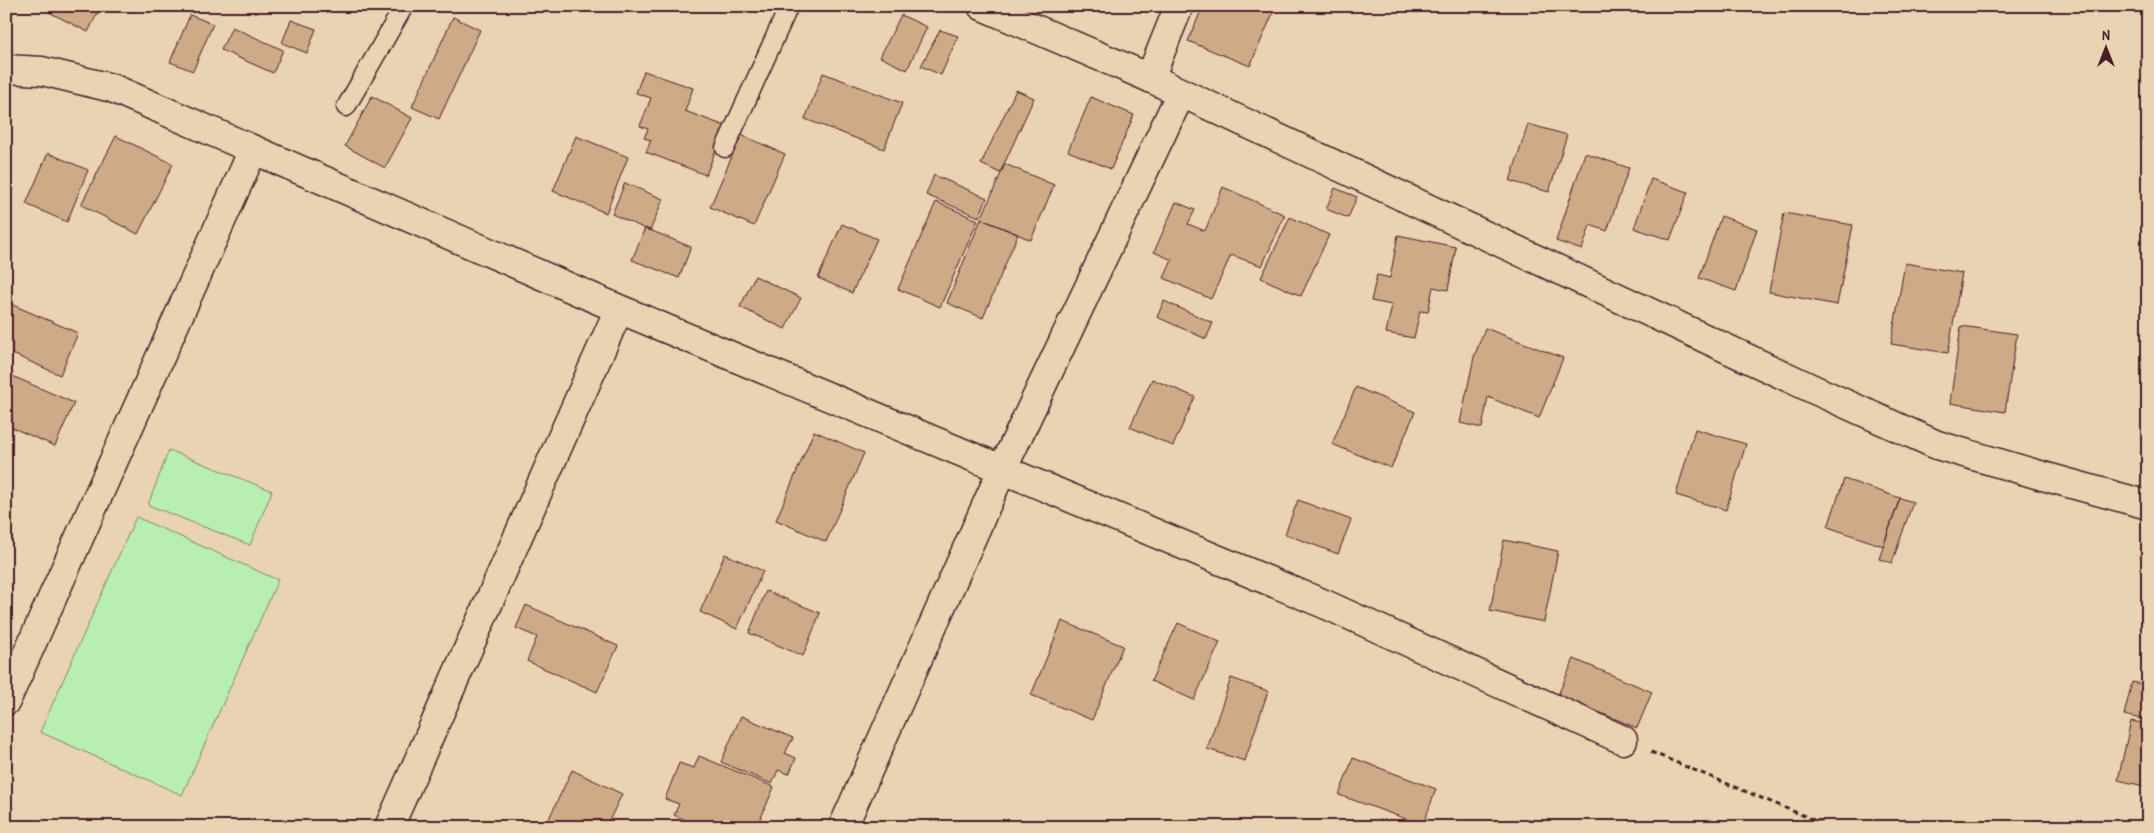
<svg xmlns="http://www.w3.org/2000/svg" width="2154" height="833" font-family="'Patrick Hand',sans-serif">
<style>
.green{fill:#b8eeb0;stroke:#81866e}
.building{fill:#ceaa87;stroke:#4a1f2b}
.lines{fill:none;stroke-linecap:round;stroke-linejoin:round}
.service-casing{stroke:#4a1f2b;stroke-width:21}
.minor-casing{stroke:#4a1f2b;stroke-width:31}
.tertiary-casing{stroke:#4a1f2b;stroke-width:31}
.path{stroke:#4a1f2b;stroke-width:3;stroke-dasharray:5 4;stroke-linecap:butt}
.service{stroke:#e9d3b2;stroke-width:18}
.minor{stroke:#e9d3b2;stroke-width:28}
.tertiary{stroke:#e9d3b2;stroke-width:28}
</style>
<rect width="100%" height="100%" fill="#e9d3b2"/>
<filter id="ink" filterUnits="userSpaceOnUse"><feTurbulence type="fractalNoise" baseFrequency=".02" numOctaves="2"/><feDisplacementMap in="SourceGraphic" scale="10" xChannelSelector="R" yChannelSelector="G"/><feConvolveMatrix kernelMatrix="1 2 1 2 8 2 1 2 1" color-interpolation-filters="sRGB"/></filter>
<g filter="url(#ink)">
<path class="green" d="M169 450 272 491 250 545 148 505Z
M136 517 278 580 182 795 40 732Z"/>
<path class="building" d="M37 6H101L88 32Z
M1203 6H1276L1250 66 1188 41Z
M190 15 213 24 193 71 170 62Z
M901 15 927 27 907 70 880 57Z
M453 17 480 30 439 119 412 107Z
M291 20 316 29 307 53 282 43Z
M232 27 283 50 273 73 221 50Z
M940 30 958 36 941 75 921 66Z
M644 71 693 88 685 111 725 126 706 175 646 152 651 140 644 138 648 129 640 126 651 98 636 93Z
M823 73 902 103 884 149 805 119Z
M1016 90 1034 98 1000 173 981 164Z
M372 96 412 118 385 168 345 146Z
M1091 97 1134 115 1111 169 1068 151Z
M1528 124 1567 135 1549 192 1510 181Z
M741 135 785 154 754 226 710 207Z
M116 136 173 164 138 234 81 205Z
M576 136 628 157 606 213 553 191Z
M48 153 88 170 67 222 26 204Z
M1585 153 1629 168 1607 231 1590 225 1582 250 1556 241Z
M1005 164 1054 185 1031 240 981 219Z
M934 175 987 198 979 217 926 195Z
M1651 179 1688 192 1670 240 1634 228Z
M625 183 663 199 650 231 612 214Z
M1223 187 1285 215 1262 266 1231 255 1211 299 1164 278 1172 260 1154 252 1176 202 1195 210 1188 224 1205 231Z
M1335 188 1357 197 1348 218 1326 209Z
M936 202 978 220 940 307 898 289Z
M1784 213 1853 225 1837 305 1769 292Z
M1721 216 1757 229 1736 291 1699 278Z
M1290 217 1329 235 1301 296 1261 278Z
M981 219 1018 234 983 318 947 303Z
M842 224 877 239 852 293 818 278Z
M645 228 691 247 679 278 632 260Z
M1398 235 1456 247 1448 290 1433 287 1428 312 1420 311 1414 338 1386 333 1392 305 1371 301 1377 275 1390 278Z
M1905 263 1962 273 1948 353 1891 344Z
M755 276 801 298 785 329 740 307Z
M1164 301 1213 323 1206 339 1157 317Z
M6 302 78 333 60 375 6 351Z
M1961 326 2017 334 2005 412 1950 403Z
M1485 328 1563 358 1539 418 1488 397 1482 428 1460 423 1474 357Z
M10 375 74 403 55 446 6 425V384Z
M1152 379 1195 397 1173 446 1130 427Z
M1356 387 1415 412 1391 468 1332 444Z
M1695 429 1746 444 1726 510 1676 495Z
M814 431 864 453 826 542 776 520Z
M1844 479 1900 498 1883 546 1828 527Z
M1900 498 1913 502 1892 563 1879 559Z
M1298 500 1351 520 1338 554 1285 534Z
M1504 540 1558 551 1544 622 1490 611Z
M725 554 763 571 737 629 700 612Z
M2148 584V603L2143 602Z
M766 591 820 613 803 656 749 633Z
M526 605 618 646 597 692 527 661 537 637 516 628Z
M1062 621 1123 646 1092 720 1031 695Z
M1178 623 1220 642 1194 700 1151 681Z
M1574 659 1652 692 1637 728 1558 695Z
M1231 678 1268 691 1245 761 1207 749Z
M2132 682 2148 685V720L2124 715Z
M741 716 793 738 785 753 796 758 789 774 778 770 772 784 721 762Z
M2131 721 2148 724V787L2118 780Z
M699 756 774 787 757 827H702L674 815 679 804 665 799 679 763 694 768Z
M1353 758 1436 789 1423 825 1339 795Z
M572 770 622 794 606 827H545Z"/>
<g class="lines">
<g class="service-casing">
<path id="service" d="M346 107 404 6
M725 148 789 6"/>
</g>
<g class="minor-casing">
<path id="minor" d="M6 69 42 71 112 88 619 309 1329 606 1623 740
M1150 78 1179 6
M6 701 253 150
M389 827 619 309
M843 827 1002 470 1181 93"/>
</g>
<g class="tertiary-casing">
<path id="tertiary" d="M982 6 1150 78 1815 390 1937 445 2043 476 2148 505"/>
</g>
<path class="path" d="M1651 752 1831 827"/>
<use href="#service" class="service"/>
<use href="#minor" class="minor"/>
<use href="#tertiary" class="tertiary"/>
</g>
</g>
<rect width="2154" height="833" fill="none" stroke="#e9d3b2" stroke-width="25"/>
<rect x="12" y="12" width="2129" height="808" fill="none" stroke="#4a1f2b" stroke-width="2" filter="url(#ink)"/>
<g transform="translate(2106 48)" stroke="#e9d3b2" stroke-width="4" paint-order="stroke">
<path d="M0-4L9 19L0 12L-9 19Z" fill="#4a1f2b"/>
<text y="-8" font-size="14" font-weight="bold" text-anchor="middle" fill="#4a1f2b">N</text>
</g>
</svg>
